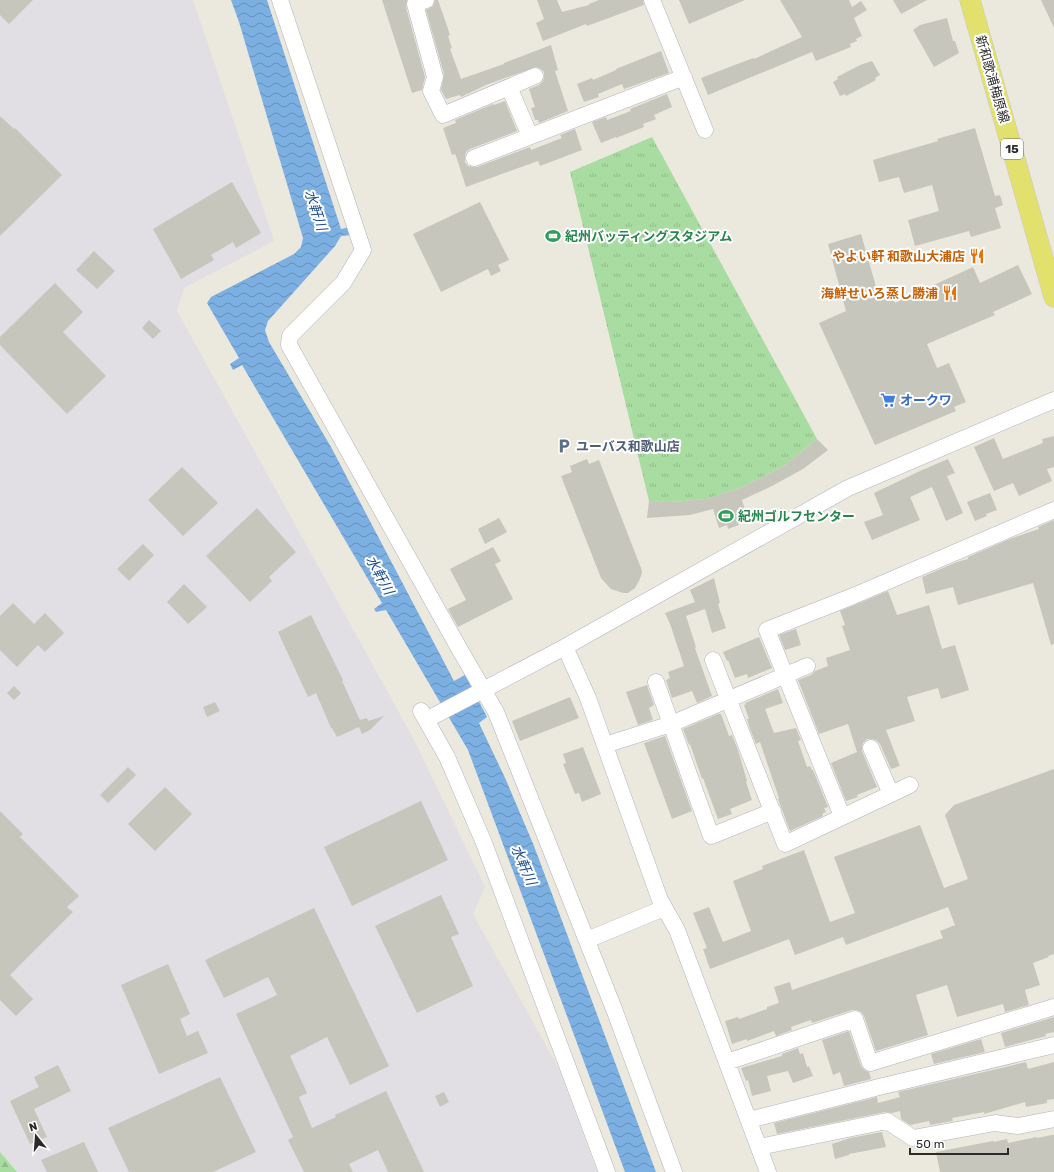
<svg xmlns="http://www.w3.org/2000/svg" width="1054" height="1172" font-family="Rubik,'Noto Sans JP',sans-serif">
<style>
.industrial{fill:#e1dee4}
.grass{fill:url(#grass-tufts)}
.forest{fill:url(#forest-firs)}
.water{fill:url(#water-waves)}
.building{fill:#c7c6bd}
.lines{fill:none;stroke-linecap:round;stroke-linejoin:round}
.minor-casing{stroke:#b2b2bd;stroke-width:17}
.major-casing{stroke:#c8c8c8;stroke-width:21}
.minor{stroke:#fff;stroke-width:16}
.major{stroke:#e2e16d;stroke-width:20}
.labels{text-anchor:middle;stroke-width:4;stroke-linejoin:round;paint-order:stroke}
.shield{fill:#fff;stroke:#6b6b6b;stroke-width:1}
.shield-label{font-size:12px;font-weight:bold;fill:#2b2b2b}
.street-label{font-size:13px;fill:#2b2b2b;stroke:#fff}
.leisure-label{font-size:13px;font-weight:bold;fill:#27864d;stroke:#fff;text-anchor:start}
.food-label{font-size:13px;font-weight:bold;fill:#c56008;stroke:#fff;text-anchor:end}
.shop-label{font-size:13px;font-weight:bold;fill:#366cbe;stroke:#fff;text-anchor:start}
.service-label{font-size:13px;font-weight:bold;fill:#4e5e75;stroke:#fff;text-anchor:start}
.water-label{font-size:14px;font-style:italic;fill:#1c4d8e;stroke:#fff}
</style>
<defs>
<pattern id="grass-tufts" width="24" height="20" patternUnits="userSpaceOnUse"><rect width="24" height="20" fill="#a8dca1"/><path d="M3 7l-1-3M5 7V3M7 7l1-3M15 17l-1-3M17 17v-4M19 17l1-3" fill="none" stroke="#91bd8b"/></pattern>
<pattern id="forest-firs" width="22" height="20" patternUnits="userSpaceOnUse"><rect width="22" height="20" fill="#a8dca1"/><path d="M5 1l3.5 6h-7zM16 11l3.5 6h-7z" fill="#91bd8b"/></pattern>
<pattern id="water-waves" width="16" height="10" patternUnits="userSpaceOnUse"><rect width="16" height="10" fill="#7db0e2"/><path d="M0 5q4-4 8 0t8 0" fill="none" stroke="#678fb7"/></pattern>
</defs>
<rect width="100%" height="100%" fill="#ebe8de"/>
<path class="industrial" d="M0 0H193L274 241 184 288 177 311 412 736 485 887 473 914 559 1069 597 1172H17L0 1152Z"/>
<path class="grass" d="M652 137 817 439 784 466 742 487 706 499 672 502 649 501 570 172Z"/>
<path class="forest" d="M0 1152 17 1172H0Z"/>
<path class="water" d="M231 0H267L341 229 350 227 352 235 341 236 335 246 268 321 265 330 269 342 331 447 454 681 465 675 487 717 479 723 506 780 534 846 656 1172H625L468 750 386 610 376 612 374 609 382 603 242 365 233 370 230 364 239 358 207 303 211 297 294 254 301 247 303 238 239 22Z"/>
<path class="building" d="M0 0H33L9 24 0 15Z
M382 0H407L406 7 425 77 422 90 412 93Z
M435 0H438L446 23 450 35 448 36 452 48 450 49 461 79 504 64V63L551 45 558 70 555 71 568 111 539 123 538 120H535L531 108 535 107 529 89 539 85 543 81 544 77V72L541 69 536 67 486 85 461 97 460 95 446 99 441 90 444 74 426 10 433 6Z
M537 0H557L562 12 589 5V4L599 0H643L644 5 587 26 586 24 543 41 536 23 544 19Z
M679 0H745L689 24Z
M780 0H849L852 7 861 1 867 10 854 18 862 36 856 39 857 41 850 44 851 47 816 61 812 52 708 95 701 78 753 58 754 59 802 37Z
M893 0H927L901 14Z
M1041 0H1054V28Z
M947 18 953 41H955L959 53 934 67 913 30 920 25Z
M661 51 669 73 624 89 622 84 598 94 599 97 584 102 577 84 592 78 593 80 616 70V69Z
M872 61 880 75 875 78 876 80 846 96 845 94 840 96 833 82 838 79 837 77 860 65Z
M667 94 672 107 654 115 656 119 643 124 644 127 616 138V137L601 143 592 122 606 117 607 120 631 111 630 109Z
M505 101 517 131 470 149 466 152 465 157V162L468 166 473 167H477L530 147 531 150 562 138 560 135 575 129 582 150 540 166 538 161 466 187 457 159 455 154 452 155 443 128 456 123 455 120 493 104 494 105Z
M0 116 14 129 15 128 62 175 0 236Z
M975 128 995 196 1000 195 1003 205 995 208 1001 228 971 237 969 231 915 246 908 220 939 211 932 185 904 193 899 177 879 182 873 160 938 141 937 139Z
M232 182 261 233 236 248 233 242 211 255 214 260 181 279 153 229Z
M480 202 509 260 498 265 501 271 491 276 488 269 441 292 413 234Z
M861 234 879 297 890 292 895 303 973 267 980 283 1018 265 1032 294 993 312 995 315 927 344 937 368 949 363 966 402 954 407 956 411 875 445 819 323 846 311 828 244Z
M94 251 115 271 97 289 76 270Z
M55 283 83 312 63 332 106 376 67 414 0 345V337Z
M149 320 161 331 153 339 142 328Z
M1054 436V467L1047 469 1052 481 1019 496 1013 483 994 491 974 447 994 438 1003 459 1043 443 1042 439Z
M817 439 828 450 803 469 772 486 742 500 748 520 738 523 739 525 728 529 727 525 719 528 713 509 690 515 647 518 649 501 672 502 706 499 742 487 784 466Z
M587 459 589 464 599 460 641 568 642 573 639 581 635 588 628 593H623L611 589 601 578 561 476 572 472 570 466Z
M948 459 955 473 947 476 963 513 946 521 932 487 910 497 920 520 872 540 864 522 883 515 874 493 920 471Z
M182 467 218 503 183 536 148 500Z
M990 493 997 510 986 514 987 516 975 521 967 502Z
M257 508 296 552 269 577 272 581 250 602 206 556Z
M499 518 507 532 485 544 478 529Z
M1054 520V644L1051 645 1033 583 958 605 953 587 926 594 922 577 957 562 968 559V557L1012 538 1039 529 1038 527Z
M143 544 154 555 129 581 117 569Z
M493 547 501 561 495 564 513 599 458 627 448 609 466 600 450 569Z
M714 578 720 603 718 604 726 628 712 633 705 609 686 616 696 647 695 648 712 696 697 703 692 691 672 698 666 680 670 678 668 672 684 666 670 624 665 613 695 602 690 590Z
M184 584 207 607 188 624 167 602Z
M888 591 897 615 929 605 942 649 955 645 969 690 941 699 938 688 907 697 915 721 886 730 900 766 891 769 880 744 876 740 872 739H867L863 743 862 747V751L877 787 857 795 858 797 846 801 831 763 857 752 848 724 819 734 798 680 811 675 815 671 828 666 826 658 850 650 842 626 845 625 840 611Z
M13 603 34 624 45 613 64 633 45 652 38 645 17 667 0 650V616Z
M311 615 343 680 342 681 360 720 367 718 368 721 384 716 370 730 362 734 359 727 337 737 332 728H331L316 693 308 697 278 632Z
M796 629 801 645 785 650 779 635Z
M759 637 772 668 748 678 747 674 735 678 728 660 727 661 723 652Z
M647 685 654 705 649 708 653 720 638 725 626 692Z
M14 686 21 693 14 700 7 693Z
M778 689 783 703 765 709 774 733 796 728 801 740 798 741 807 767 810 766 812 770H813L828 807 824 808 826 812 822 814 823 816 790 831 778 799 779 798 760 742 756 744 750 729 747 719H749L744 705 746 704 745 703Z
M570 697 579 718 520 741 512 721Z
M215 702 220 711 207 717 203 707Z
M718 714H721L729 736 732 735 738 750 747 781 746 782 752 800 730 809 732 814 718 819 703 778 702 779 690 744 689 745 683 729Z
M665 736 692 811 672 819 644 743Z
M583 747 601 794 582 802 579 793 575 794 563 764 566 763 563 754Z
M128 767 136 775 108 803 100 795Z
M1054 769V954L1048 956 1049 957 1033 963 1040 985 1025 990 1029 1005 1005 1012 1003 1004 957 1017 947 985 916 995 928 1035 876 1051 864 1016 861 1012 856 1010H852L812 1023 811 1020 791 1027 792 1030 776 1036 774 1031 747 1041V1039L732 1044 725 1021 738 1017 739 1019 767 1009V1007L779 1003 774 987 790 982 792 990 943 938 940 931 955 925 948 907 846 945 843 937 795 955 789 939 710 969 703 949 707 948 693 913 709 907 723 942 751 931 733 881 763 869 762 866 804 850 830 922 855 913 834 857 920 825 944 888 968 879 945 815 954 805Z
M165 787 192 814 155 851 128 824Z
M421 801 448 860 352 906 324 847Z
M0 811 23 834 20 837 79 896 67 907 73 912 10 975 33 999 16 1016 0 1000Z
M441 895 459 934 451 937 473 986 417 1013 375 926Z
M314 908 389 1066 350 1085 327 1037 290 1056 307 1093 299 1097 312 1128 336 1117 335 1115 386 1091 424 1172H388L378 1150 349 1164 353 1172H304L288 1140 293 1137 236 1014 277 995 268 977 224 998 205 960Z
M168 964 190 1014 180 1019 187 1036 198 1031 208 1053 159 1074 121 985Z
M1054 1017V1032L1045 1034 1046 1036 1005 1047 1001 1033Z
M849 1031 861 1066 864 1070 869 1072 871 1079 844 1086 840 1072 833 1075 822 1040Z
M981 1039 985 1052 934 1064 931 1054Z
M798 1048 800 1054 803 1053 807 1067 809 1066 813 1076 793 1083 788 1071 767 1076 771 1091 752 1096 748 1080 746 1081 741 1068 782 1056V1054Z
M1026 1062 1028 1069 1054 1062V1099L1047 1100V1103L1026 1107 1025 1102 984 1114V1112L952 1118 953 1121 930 1125 929 1121 910 1125 901 1119 900 1111 892 1113 885 1112 777 1134 774 1123 877 1097 878 1103 900 1097 898 1092Z
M58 1065 71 1091 34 1109 47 1137 30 1144 10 1101 39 1087 34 1077Z
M220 1077 256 1152 213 1172H129L108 1128Z
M444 1092 449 1102 440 1107 435 1096Z
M882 1132 886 1147 849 1154V1155L835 1159 832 1144 850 1138Z
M1052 1135H1054V1172H940L936 1152 993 1141 994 1142 1007 1139 1008 1143 1037 1137V1138Z
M84 1142 98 1172H47L41 1160Z"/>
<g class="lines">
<g class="minor-casing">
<path id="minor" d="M280 0 363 250 343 283 290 336 289 345 460 650 496 712 614 1009 674 1172
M426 0 415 4 435 77 431 91 443 115 535 76
M652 0 705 130
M509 87 530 136
M474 158 684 77
M565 647 588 698 660 900 677 930 768 1172
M713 660 785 844 910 785
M656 682 711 836 773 811
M421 711 447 757 484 843 607 1172
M426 720 565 647 848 488 1054 400
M605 745 671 724 807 666
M871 748 891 794
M842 816 767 630 851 597 1054 510
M587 940 664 908
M727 1062 855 1019 870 1063 1054 1007
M749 1120 879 1087 1054 1045
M759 1147 887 1121 913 1138 995 1123 1018 1126 1054 1119"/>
</g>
<g class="major-casing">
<path id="major" d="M970 0 1054 297"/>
</g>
<use href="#minor" class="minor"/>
<use href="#major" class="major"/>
</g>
<defs>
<g id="stadium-bare" transform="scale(1.2)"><path d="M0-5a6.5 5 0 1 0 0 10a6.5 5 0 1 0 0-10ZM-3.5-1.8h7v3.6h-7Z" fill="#2e9e5b" stroke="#fff" stroke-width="2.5" paint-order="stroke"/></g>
<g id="restaurant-bare" transform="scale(1.2)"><path d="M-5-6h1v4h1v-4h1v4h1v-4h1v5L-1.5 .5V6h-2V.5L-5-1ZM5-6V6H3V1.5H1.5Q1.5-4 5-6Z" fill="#e8710a" stroke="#fff" stroke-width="2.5" paint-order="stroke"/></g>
<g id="supermarket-bare" transform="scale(1.2)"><path d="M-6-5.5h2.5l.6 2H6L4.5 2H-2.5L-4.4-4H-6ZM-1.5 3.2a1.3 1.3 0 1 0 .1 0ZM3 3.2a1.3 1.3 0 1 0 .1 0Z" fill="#3f7fe0" stroke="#fff" stroke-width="2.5" paint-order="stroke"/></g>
<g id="parking-bare" transform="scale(1.2)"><path d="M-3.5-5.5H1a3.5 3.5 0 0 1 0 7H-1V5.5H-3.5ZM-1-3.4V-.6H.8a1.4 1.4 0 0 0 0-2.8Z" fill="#5c6f8a" stroke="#fff" stroke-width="2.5" paint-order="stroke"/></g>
</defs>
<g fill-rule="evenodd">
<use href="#stadium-bare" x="553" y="236"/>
<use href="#restaurant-bare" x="977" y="256"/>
<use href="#restaurant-bare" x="950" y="293"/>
<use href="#supermarket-bare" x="888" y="400"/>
<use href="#parking-bare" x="564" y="446"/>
<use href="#stadium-bare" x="726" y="516"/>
</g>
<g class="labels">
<rect class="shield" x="1001" y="139" width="22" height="20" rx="3"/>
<g class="shield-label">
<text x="1012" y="153">15</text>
</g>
<g class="street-label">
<text transform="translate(993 79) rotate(74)" y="5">新和歌浦梅原線</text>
</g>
<g class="leisure-label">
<text x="565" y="241">紀州バッティングスタジアム</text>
<text x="738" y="521">紀州ゴルフセンター</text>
</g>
<g class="food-label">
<text x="965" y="261">やよい軒 和歌山大浦店</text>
<text x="938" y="298">海鮮せいろ蒸し勝浦</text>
</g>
<g class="shop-label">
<text x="900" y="405">オークワ</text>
</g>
<g class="service-label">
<text x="576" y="451">ユーバス和歌山店</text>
</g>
<g class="water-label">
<text transform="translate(316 210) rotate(72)" y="5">水軒川</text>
<text transform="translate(380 575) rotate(61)" y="5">水軒川</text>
<text transform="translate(524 865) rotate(66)" y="5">水軒川</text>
</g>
</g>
<g transform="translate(36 1136) rotate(343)" stroke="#ffffff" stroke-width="3" paint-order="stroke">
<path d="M0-3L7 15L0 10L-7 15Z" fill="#2b2b2b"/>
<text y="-6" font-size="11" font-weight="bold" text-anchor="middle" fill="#2b2b2b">N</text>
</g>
<path d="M910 1148v6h98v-6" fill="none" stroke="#2b2b2b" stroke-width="2"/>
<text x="916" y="1148" font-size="12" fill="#2b2b2b" stroke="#ffffff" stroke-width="3" paint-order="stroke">50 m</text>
</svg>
